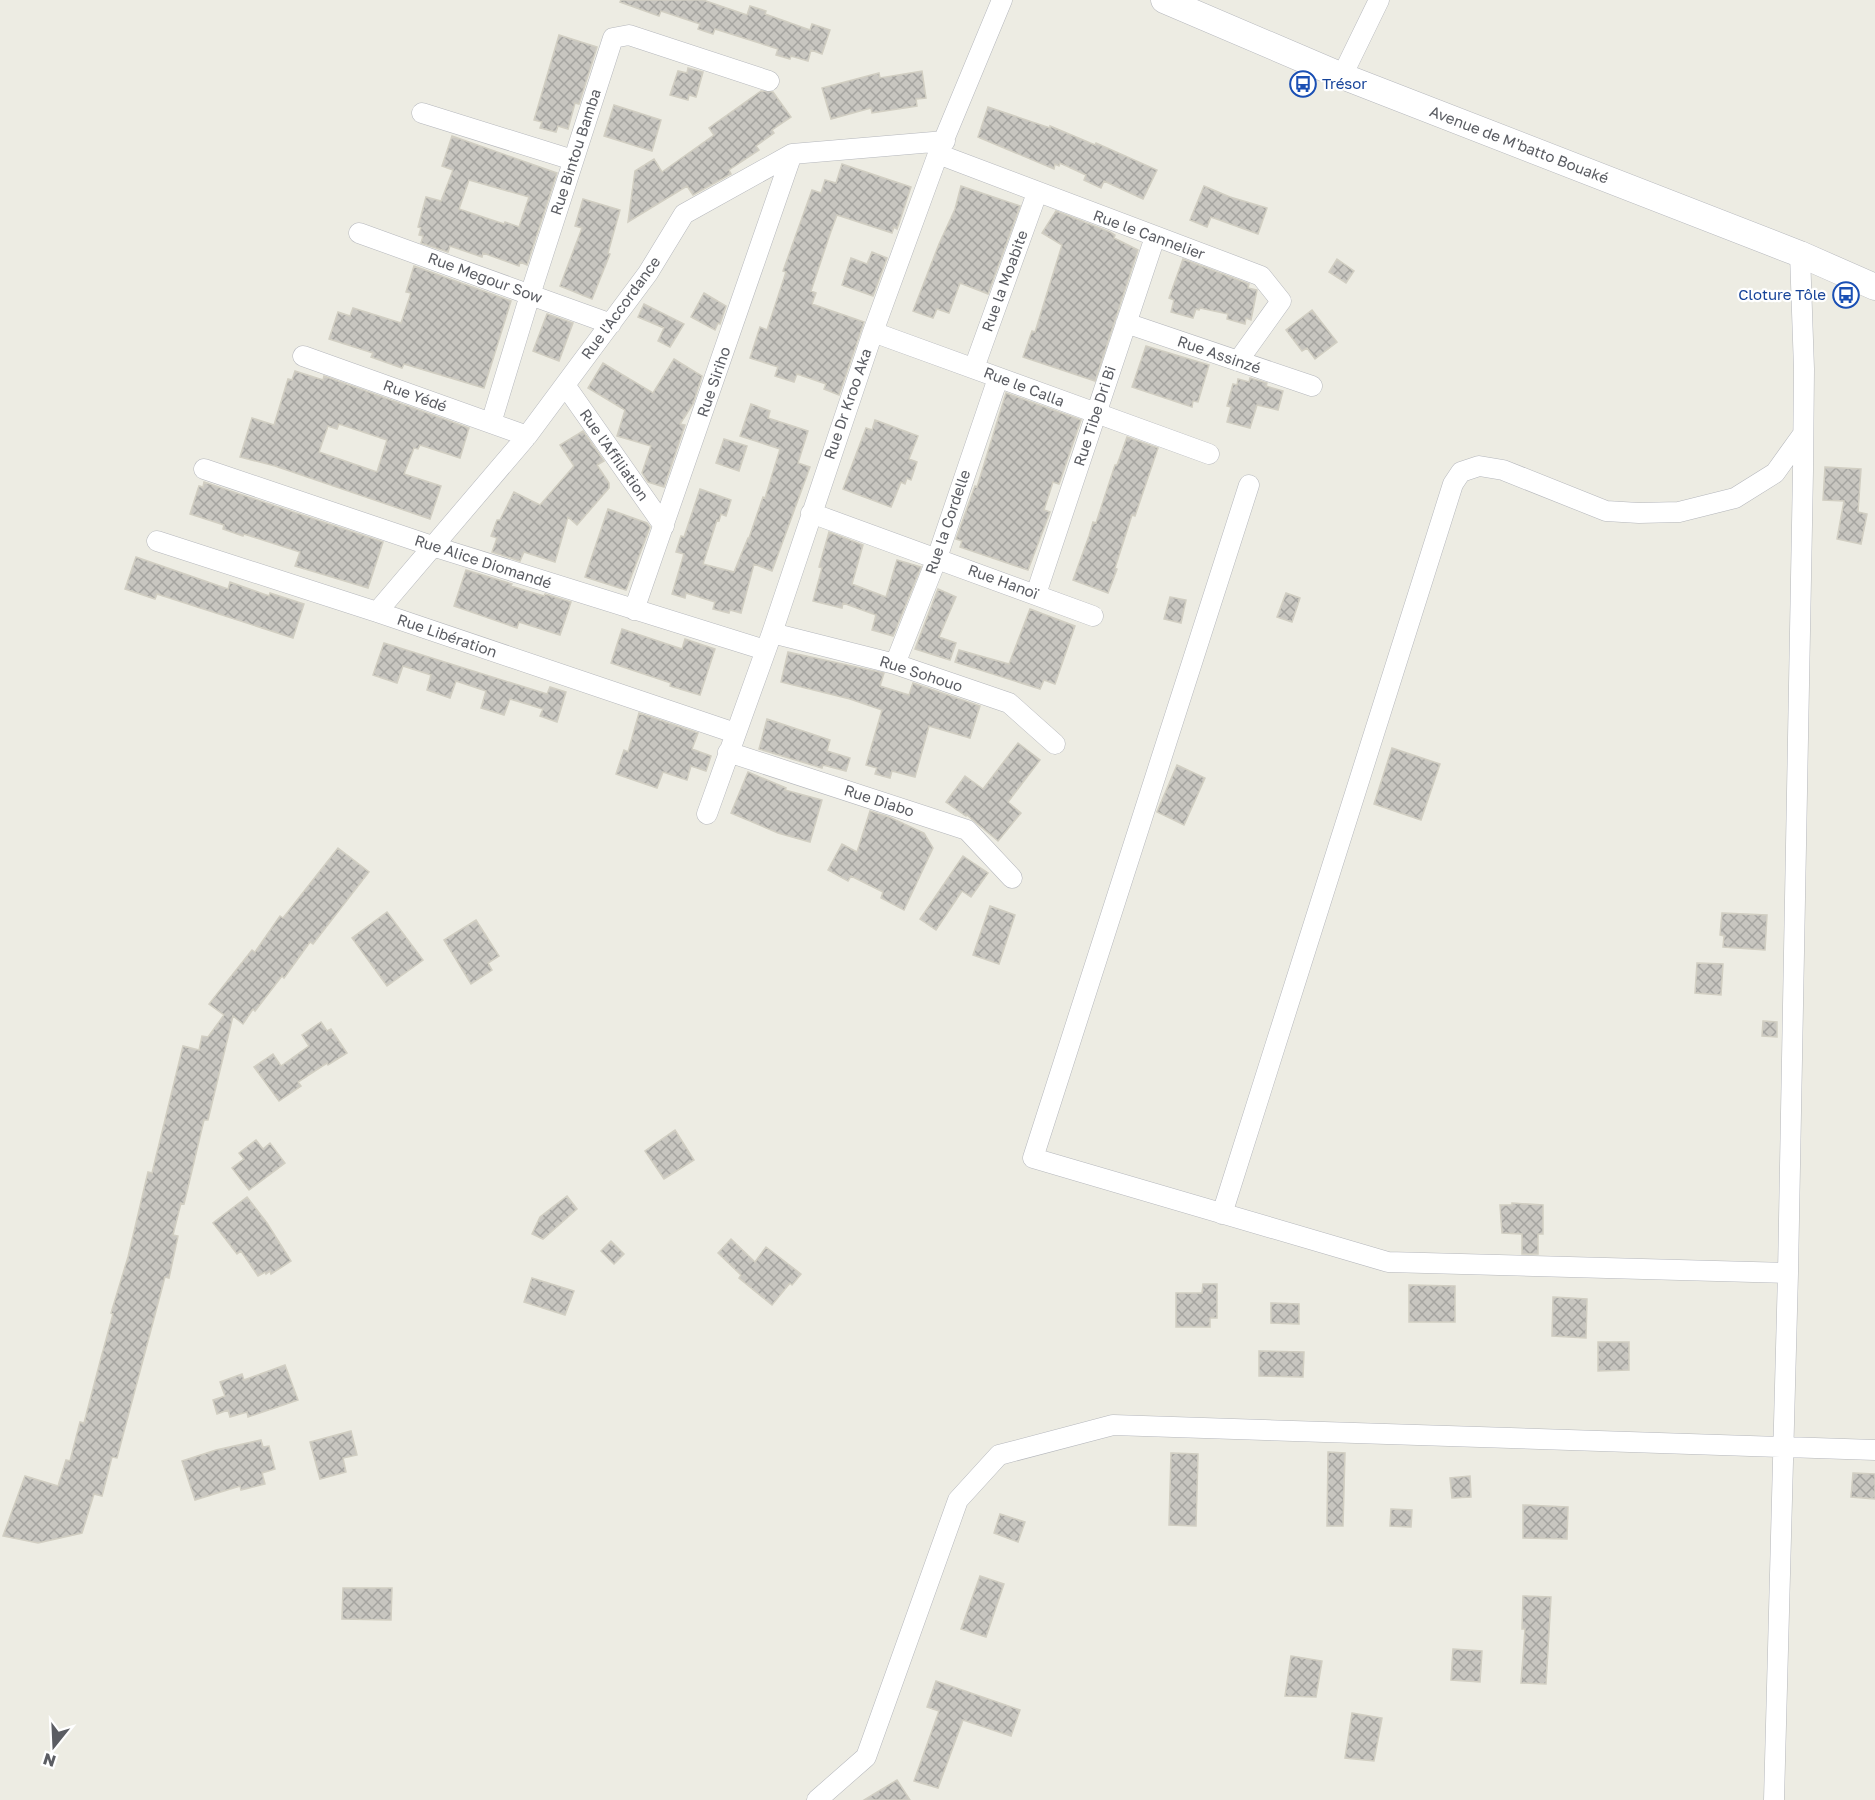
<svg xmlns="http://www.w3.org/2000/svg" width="1875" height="1800" font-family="'Golos Text',sans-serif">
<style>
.building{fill:url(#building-cross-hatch);stroke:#d1cec2;stroke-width:1.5;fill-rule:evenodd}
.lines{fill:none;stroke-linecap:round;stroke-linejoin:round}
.minor-casing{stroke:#b5b7bc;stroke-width:21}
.tertiary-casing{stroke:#b5b7bc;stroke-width:27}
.minor{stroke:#fff;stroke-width:20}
.tertiary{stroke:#fff;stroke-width:26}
.labels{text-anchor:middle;stroke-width:4.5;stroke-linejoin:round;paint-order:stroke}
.transit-label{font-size:15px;fill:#164399;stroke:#fff;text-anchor:start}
.street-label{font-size:15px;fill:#5b5d63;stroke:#fff}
</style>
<defs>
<pattern id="building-cross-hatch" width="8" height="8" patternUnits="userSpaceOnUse" patternTransform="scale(1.5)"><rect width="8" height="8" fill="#c8c6c0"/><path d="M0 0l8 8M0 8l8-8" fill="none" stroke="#a5a4a0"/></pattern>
</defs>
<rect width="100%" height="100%" fill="#edece3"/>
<path class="building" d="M621 0H703L747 15 750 6 766 11 765 14 810 30 812 24 830 30 822 54 811 50 808 61 791 56 790 59 776 55 778 49 715 29 713 34 698 29 700 24 661 11 659 16 620 2Z
M559 35 597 47 579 104 575 103 568 129 558 126 556 132 540 128 542 122 534 120Z
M688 68 703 72 696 97 689 95 688 100 670 95 678 71 687 73Z
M922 71 926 98 916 99 917 106 872 113 871 108 831 119 822 88 879 73 880 78Z
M761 91 773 92 791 117 772 130 774 133 756 146 759 150 729 170 731 174 693 195 687 186 628 222 635 171 654 159 662 172 714 135 709 128Z
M614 105 661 120 652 151 604 136Z
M988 107 1050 128V126L1095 145 1096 143 1157 170 1143 199 1104 181 1101 188 1084 180 1086 175 1060 163 1059 166 1055 164 1054 169 978 137Z
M452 136 557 173 527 265 520 262 519 266 483 253 482 257 450 246 448 252 421 243 423 236 419 235 421 228 418 227 426 197 441 201 453 170 442 166ZM469 180 529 197 519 227 505 222 504 224 459 209Z
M842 164 911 187 897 229 894 227 892 233 837 215 830 234 811 291 816 293 812 304 864 322 839 395 824 389 826 384 797 374 794 382 775 376 778 367 750 358 760 327 767 330 786 272 783 271 812 190 821 193 825 180 836 183Z
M961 186 1020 206 988 294 960 283 949 313 937 309 933 318 913 311 939 244 955 209Z
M1204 186 1230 197 1267 208 1258 234 1211 217 1207 227 1190 220Z
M583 199 620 210 608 253 610 254 592 299 560 286 582 228 575 226Z
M1056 211 1110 232 1115 235 1114 238 1138 250 1095 381 1023 357 1032 331 1035 332 1062 245 1042 233Z
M872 252 887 258 873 296 842 285 851 258 867 264Z
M1183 259 1249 284 1248 288 1257 290 1251 320 1246 318 1245 324 1227 319 1228 314 1200 308 1199 310 1196 309 1193 318 1171 312 1174 300 1169 298Z
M1337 259 1354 271 1346 283 1329 272Z
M414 266 511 301 484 388 404 364 402 368 371 357 373 353 329 339 338 312 350 316 353 308 401 323 411 293 406 292Z
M704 293 726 306 720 324 718 323 715 330 691 317Z
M644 304 684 324 670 347 658 341 664 328 638 317Z
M1312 310 1337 342 1315 359 1307 348 1302 351 1286 330Z
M547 314 573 323 559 361 533 351Z
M1146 346 1209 365 1198 402 1193 401 1192 407 1132 387Z
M674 359 702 376 693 404 680 424 685 425 664 487 648 482 642 473 651 446 617 436 625 410 588 388 603 363 653 393Z
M295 371 323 380 324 376 469 428 460 458 420 445 418 449 414 448 404 474 441 486 430 519 275 466 240 457 252 418 274 425 288 379 292 380ZM339 424 387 440 377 472 319 452 328 426 337 429Z
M1250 378 1267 383 1266 386 1283 391 1278 410 1257 405 1250 428 1227 422 1231 407 1227 406 1233 384 1237 385 1238 379 1249 382Z
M1006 393 1081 420 1059 484 1053 482 1044 510 1050 512 1028 570 960 547 962 541 956 539 975 486 977 487Z
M751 404 770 411 768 418 808 431 798 463 810 467 772 571 754 564 741 613 730 610 729 613 713 609 715 602 686 593 685 598 672 594 684 554 676 552 681 536 684 537 700 489 731 500 726 516 721 514 719 521 717 520 703 564 734 572 748 538H749L763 497 765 498 780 449 740 436Z
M875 420 918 436 909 459 917 462 911 480 907 478 905 484 901 482 891 507 843 489 866 428 872 430Z
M583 431 604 461 597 465 609 483V488L577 525 568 517 555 562 524 552 520 561 492 552 497 538 491 536 497 520H500L514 492 540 505 574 466 560 445Z
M1127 437 1158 448 1135 516 1132 515 1115 568 1117 569 1108 593 1073 580 1089 536 1093 522 1096 523 1115 465H1117Z
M724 439 747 446 739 471 716 463Z
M1825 467 1861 469 1858 512 1867 514 1861 544 1837 539 1844 501 1823 500Z
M204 482 383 542 368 588 295 566 300 552 244 534 243 536 223 529 224 525 190 514 199 486 203 487Z
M608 509 647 523 650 527 626 590 585 577Z
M829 532 863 545 852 584 886 597 897 560 921 567 893 636 872 630 876 615 843 603 842 608 813 601 822 568 819 567Z
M136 557 228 589 230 582 269 596 270 593 304 604 293 638 157 594 155 599 125 589Z
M466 570 512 584 511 586 544 596 545 594 571 602 560 635 519 622 517 628 454 606Z
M938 589 956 597 939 637 956 643 950 660 915 649Z
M1286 593 1300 598 1292 622 1277 617Z
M1170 597 1186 600 1181 623 1164 619Z
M1030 609 1075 626 1055 684 1044 680 1040 689 955 662 959 650 1009 664Z
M622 629 682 649 685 639 715 649 700 695 670 686 671 683 611 663Z
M384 643 547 694 550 687 566 692 557 722 540 716 543 709 510 699 504 715 481 708 486 691 456 681 450 698 427 690 431 675 403 666 397 683 373 675Z
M788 652 884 673 880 686 909 695 913 683 980 706 970 738 929 726 915 777 892 771 890 778 875 774 877 768 866 765 882 710 850 699 781 682Z
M639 713 698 733 692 749 711 756 706 771 691 766 687 780 663 772 657 788 616 774 624 750 628 752Z
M767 719 830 740 827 751 850 758 846 771 823 765 822 768 759 749Z
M1018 743 1040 760 1008 802 1021 813 998 841 967 815 966 816 946 802 965 776 983 789Z
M1392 748 1440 764 1421 820 1374 804Z
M1177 765 1205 778 1184 825 1157 812Z
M748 772 786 788 785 790 822 800 810 842 778 833 731 813Z
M870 811 889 817 924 833 933 848 904 910 881 898 883 892 851 876 848 881 828 870 842 844 857 852Z
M338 848 369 872 313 944 310 942 284 978 282 976 255 1011 253 1009 243 1024 233 1016 208 1120H204L184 1204 181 1203 173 1235 178 1236 169 1278 165 1277 117 1458 112 1457 102 1496 94 1494 82 1533 38 1543 3 1536 25 1476 58 1486 66 1460 70 1461 80 1422 84 1423 101 1358 113 1314 111 1313 128 1257 148 1172 152 1173 183 1046 199 1050 202 1036 208 1037 224 1015 209 1004 252 950 255 952 280 916 283 918Z
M963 856 988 873 971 897 962 891 936 930 920 919Z
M990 906 1015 915 999 964 973 955Z
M387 912 423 960 387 986 352 938Z
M1722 913 1767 915 1765 950 1723 947 1724 936 1720 935Z
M476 920 499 956 488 963 492 970 471 984 444 940Z
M1697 963 1723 964 1721 995 1695 993Z
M1763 1021 1777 1022V1037L1762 1036Z
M321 1022 327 1031 331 1029 347 1053 328 1065 327 1063 298 1082 301 1086 279 1101 254 1067 273 1054 281 1066 309 1046 302 1035Z
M675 1130 694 1160 664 1179 645 1151Z
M256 1140 263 1149 270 1143 285 1163 249 1190 232 1168 244 1159 239 1153Z
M567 1196 577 1209 543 1239 532 1234 540 1217Z
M247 1197 267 1223 291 1261 271 1274 270 1271 266 1274 265 1272 258 1276 241 1251 237 1254 213 1223Z
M1512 1203 1543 1205V1234H1538V1254H1522V1234L1502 1233 1500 1205H1512Z
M731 1239 755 1262 766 1247 801 1274 792 1285 790 1283 772 1305 739 1278 741 1275 718 1253Z
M611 1241 624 1254 614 1264 601 1251Z
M532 1278 574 1291 565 1315 524 1302Z
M1203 1284H1217V1318H1210V1327H1176V1293H1202Z
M1409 1285 1455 1286V1322H1409Z
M1553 1297 1587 1299 1586 1338 1552 1336Z
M1271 1303 1299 1304V1324L1271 1323Z
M1598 1342H1629V1370L1598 1371Z
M1259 1351 1304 1352 1303 1377 1259 1376Z
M285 1365 298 1400 248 1417 247 1412 230 1417 228 1410 217 1414 213 1400 225 1396 220 1382 242 1374 244 1380Z
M351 1431 357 1455 343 1458 346 1472 320 1479 310 1442Z
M261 1440 263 1447 269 1446 275 1469 262 1473 265 1484 241 1490 240 1486 195 1500 182 1461 216 1450Z
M1328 1452 1345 1453 1343 1526H1327Z
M1171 1453 1198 1454 1196 1526 1169 1525Z
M1853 1473 1875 1474V1499L1851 1497Z
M1470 1476 1471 1497 1452 1498 1450 1478Z
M1523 1505 1568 1507 1567 1539 1523 1538Z
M1391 1509 1412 1510 1411 1527 1390 1526Z
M1000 1514 1025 1522 1018 1542 994 1533Z
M980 1576 1004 1584 986 1637 961 1629Z
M343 1588H392L391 1620 342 1619Z
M1523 1596 1551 1597 1546 1684 1521 1683 1525 1629H1522Z
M1453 1649 1482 1651 1480 1682 1451 1680Z
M1291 1656 1322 1661 1316 1697 1285 1696Z
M936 1681 1020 1710 1011 1736 963 1720 938 1788 914 1781 939 1711 927 1707Z
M1352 1713 1382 1718 1374 1761 1345 1758Z
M897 1780 910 1800H864Z"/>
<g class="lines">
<g class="minor-casing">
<path id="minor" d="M1342 76 1379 0
M422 113 573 160
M938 154 1261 276 1281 301 1238 361
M359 233 611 324
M1126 323 1312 386
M873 332 1209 454
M303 356 527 436
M974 368 1037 193
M565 385 664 526
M491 423 530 295 613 38 629 35 769 81
M204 469 432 546 765 650
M1249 485 1033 1158 1388 1262 1788 1273
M811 513 1093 616
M157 541 377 612 735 733
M1036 594 1155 237
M634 610 792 154
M377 612 527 436 648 273 684 214 792 154 945 141
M772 633 895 664 1009 703 1055 744
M895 664 937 558 998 378
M728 752 967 830 1012 878
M707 814 772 633 873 332 938 154 1002 0
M1222 1214 1453 484 1461 472 1479 466 1503 470 1606 511 1639 513 1679 512 1735 498 1775 473 1803 434
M817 1800 866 1757 958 1500 999 1455 1113 1425 1875 1450
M1774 1800 1788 1273 1803 471 1804 369 1800 254"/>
</g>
<g class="tertiary-casing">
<path id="tertiary" d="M1164 0 1342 76 1800 254 1875 287"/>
</g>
<use href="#minor" class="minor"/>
<use href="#tertiary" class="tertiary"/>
</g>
<defs>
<g id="bus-ring" transform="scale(1.35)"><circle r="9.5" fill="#fff" stroke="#1a4fb4" stroke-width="1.5"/><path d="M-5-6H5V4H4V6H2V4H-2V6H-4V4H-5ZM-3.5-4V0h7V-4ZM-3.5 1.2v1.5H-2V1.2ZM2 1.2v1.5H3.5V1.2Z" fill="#1a4fb4"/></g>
</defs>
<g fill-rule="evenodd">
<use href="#bus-ring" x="1303" y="84"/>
<use href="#bus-ring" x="1846" y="295"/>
</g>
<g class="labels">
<g class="transit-label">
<text x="1322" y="89">Trésor</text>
<text x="1826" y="300" text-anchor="end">Cloture Tôle</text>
</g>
<g class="street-label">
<text transform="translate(1519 145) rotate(21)" y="5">Avenue de M'batto Bouaké</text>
<text transform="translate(576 152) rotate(-72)" y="5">Rue Bintou Bamba</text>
<text transform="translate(1149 235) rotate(20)" y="5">Rue le Cannelier</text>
<text transform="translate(485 278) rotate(20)" y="5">Rue Megour Sow</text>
<text transform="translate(1005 281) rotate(-70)" y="5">Rue la Moabite</text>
<text transform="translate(621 308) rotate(-54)" y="5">Rue l'Accordance</text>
<text transform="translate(1219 355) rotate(19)" y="5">Rue Assinzé</text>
<text transform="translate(714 382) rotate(-71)" y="5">Rue Siriho</text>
<text transform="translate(1024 387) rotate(21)" y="5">Rue le Calla</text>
<text transform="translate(415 396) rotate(20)" y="5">Rue Yédé</text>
<text transform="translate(848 404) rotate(-71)" y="5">Rue Dr Kroo Aka</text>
<text transform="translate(1095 416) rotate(-72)" y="5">Rue Tibe Dri Bi</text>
<text transform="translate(614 455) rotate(55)" y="5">Rue l'Affiliation</text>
<text transform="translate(948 522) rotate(-71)" y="5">Rue la Cordelle</text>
<text transform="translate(483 562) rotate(18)" y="5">Rue Alice Diomandé</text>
<text transform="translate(1003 582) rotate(20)" y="5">Rue Hanoï</text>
<text transform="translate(447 636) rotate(19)" y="5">Rue Libération</text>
<text transform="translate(921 674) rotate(18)" y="5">Rue Sohouo</text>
<text transform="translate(879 801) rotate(18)" y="5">Rue Diabo</text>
</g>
</g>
<g transform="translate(54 1746) rotate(198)" stroke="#ffffff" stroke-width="4.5" paint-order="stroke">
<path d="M0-4.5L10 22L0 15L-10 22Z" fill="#5b5d63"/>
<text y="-9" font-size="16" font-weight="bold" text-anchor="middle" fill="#5b5d63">N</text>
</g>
</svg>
